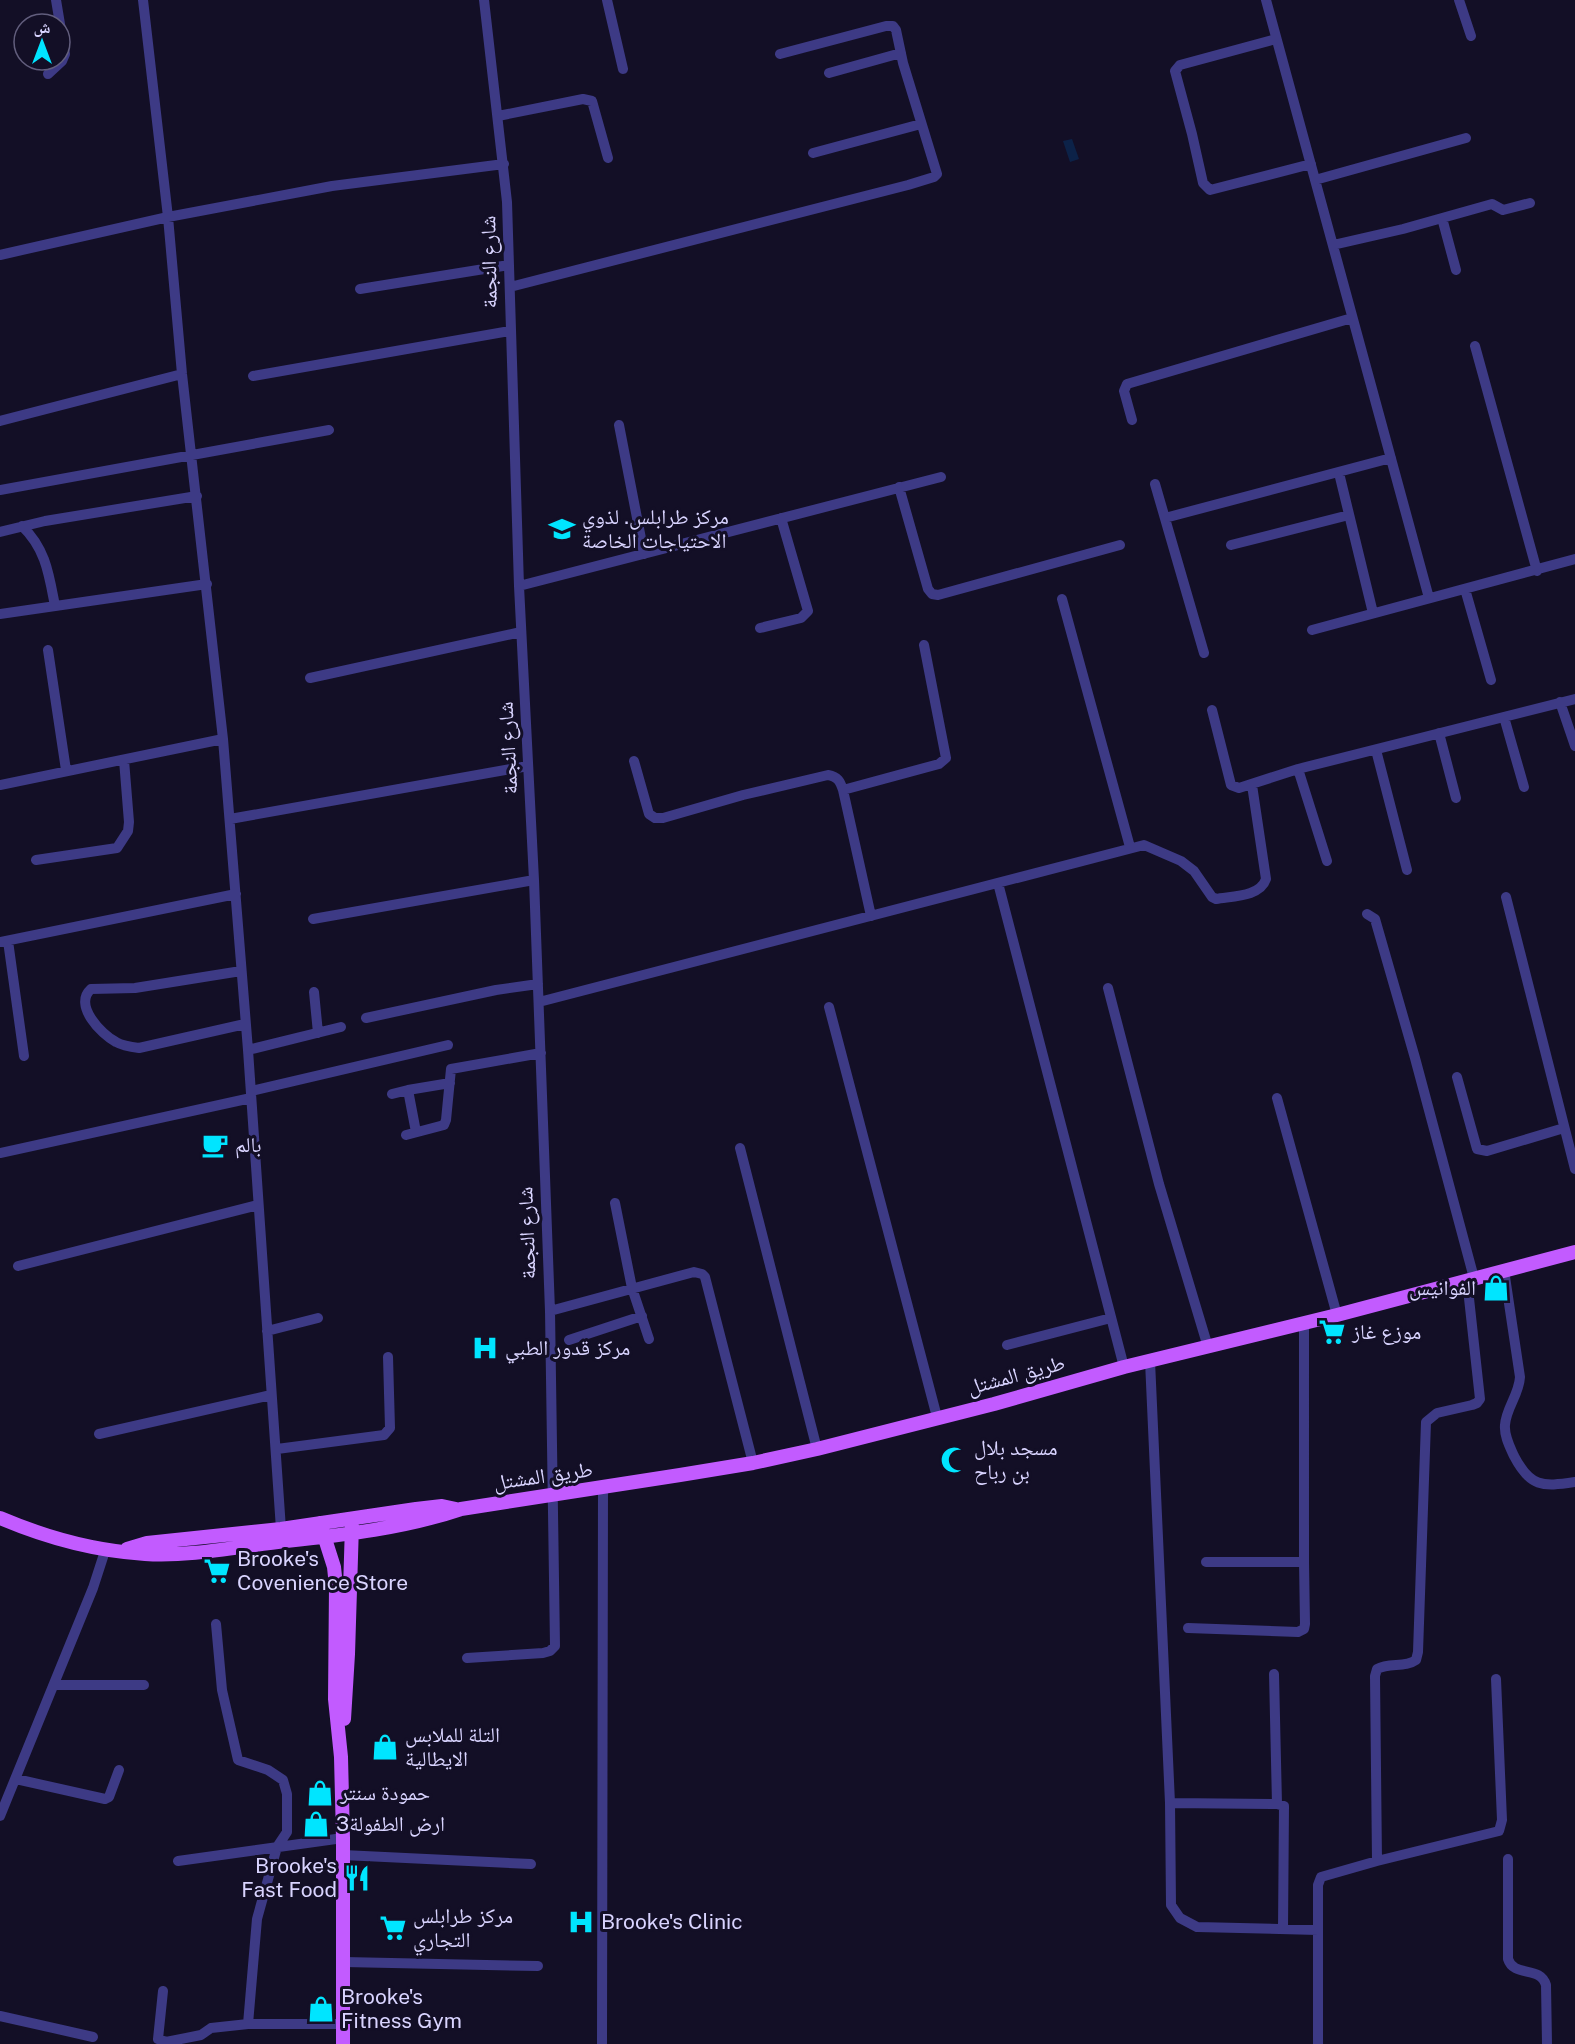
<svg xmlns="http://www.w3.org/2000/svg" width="1575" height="2044" font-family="'Public Sans','Noto Naskh Arabic',sans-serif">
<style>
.water{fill:#0c2248}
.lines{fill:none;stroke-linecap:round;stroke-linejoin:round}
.minor{stroke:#3d3a85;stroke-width:10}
.major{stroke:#c25bff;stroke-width:14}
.labels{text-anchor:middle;stroke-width:6;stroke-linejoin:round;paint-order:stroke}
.street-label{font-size:21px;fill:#d9d4ff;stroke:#130f26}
.poi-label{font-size:21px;fill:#d9d4ff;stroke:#130f26;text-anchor:start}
</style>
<rect width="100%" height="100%" fill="#130f26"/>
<path class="water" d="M1072 139 1079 159 1070 162 1063 141Z"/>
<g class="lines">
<path class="minor" d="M143 0 168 217 182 374 223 739 248 1050 281 1529
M607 0 623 69
M1266 0 1429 598
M1459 0 1471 36
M1276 39 1180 65 1175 71 1192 134 1203 183 1210 190 1311 164
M829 73 901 53
M48 74 62 61 65 54 56 0
M498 116 583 99 592 101 608 158
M813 153 921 124
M1315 180 1466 138
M1442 218 1456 270
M1333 245 1403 229 1492 204 1503 210 1530 203
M0 255 168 217 332 186 504 164
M510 287 908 185 934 177 937 174 903 63 896 30 893 26H886L780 54
M360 289 509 265
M1475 346 1537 571
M253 376 510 331
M1132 420 1124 391 1127 384 1352 318
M0 421 182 374
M619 425 644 554
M1339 473 1373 613
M1155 484 1204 653
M899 487 928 589 932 594 938 595 1120 545
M0 490 329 430
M1165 518 1391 458
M22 526C46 549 49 575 55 606
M0 532 45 521 197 496
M1231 545 1349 515
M519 586 941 477
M1465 589 1491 680
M1062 599 1130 847
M0 614 207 584
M760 628 801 618 808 611 781 518
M1312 630 1575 559
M48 650 66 770
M310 678 521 632
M1560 702 1575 746
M1212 710 1231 785 1239 788 1298 769 1575 699
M1504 717 1524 787
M1439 733 1456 798
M1376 750 1407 870
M634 761 649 814 655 818H663L743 795 828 775C838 777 840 781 843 790L871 916
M1298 769 1327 861
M0 785 223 739
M843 790 939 764 946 758 924 645
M230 819 528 766
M36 860 117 848 128 831 129 822 124 760
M998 883 1124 1367
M1506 897 1575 1169
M1367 914 1375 919 1415 1058 1474 1278
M313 919 534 880
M8 941 24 1056
M0 942 236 894
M241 971 135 988 91 989C73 1005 101 1034 116 1042 123 1046 131 1047 139 1048L245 1024
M1108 988 1159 1184 1208 1347
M314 992 318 1033
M539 1002 1144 845 1181 861 1194 871 1212 897 1216 899C1232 896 1260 897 1266 879L1252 785
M829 1007 937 1417
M366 1018 496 990 538 984
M248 1050 341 1027
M1457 1077 1477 1149 1487 1151 1564 1128
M408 1090 450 1083
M251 1091 448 1045
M392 1094 408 1090 416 1132
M1277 1098 1337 1315
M406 1135 444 1125 446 1120 451 1069 541 1053
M740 1148 817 1449
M0 1153 251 1098
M615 1203 632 1288 649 1339
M18 1266 258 1205
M1504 1270 1520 1377C1519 1395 1506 1408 1505 1425 1504 1436 1510 1447 1514 1456 1530 1487 1542 1487 1575 1482
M550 1311 694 1272 702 1274 705 1277 753 1463
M267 1331 318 1318
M569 1340 642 1316
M1007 1345 1111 1318
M1150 1361 1170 1803 1171 1905 1180 1918 1197 1927 1318 1930
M99 1434 271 1395
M277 1449 384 1435 390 1428 388 1357
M1206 1562H1304
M216 1624 222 1690 238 1760 268 1770 283 1780 287 1794V1832L277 1847 257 1919 248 2024
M1188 1628 1298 1632 1304 1629 1305 1624 1304 1562V1323
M467 1658 543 1653 550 1651 555 1646 550 1311 534 880 519 586 507 202 484 0
M1274 1674 1277 1804
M54 1685H144
M16 1779 105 1799 109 1797 119 1770
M1170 1803 1277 1804 1284 1806 1283 1929
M0 1816 93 1588 105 1551
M343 1855 531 1864
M1508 1859V1959C1514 1978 1540 1965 1546 1985L1547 2044
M178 1861 343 1838
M1377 1861 1375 1676 1377 1669C1389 1662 1405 1668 1416 1660L1418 1652 1426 1422 1437 1413 1472 1405 1477 1403 1480 1399 1467 1280
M344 1962 538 1966
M163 1991 158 2039 166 2042 201 2035 211 2028 248 2024H343
M0 2016 93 2037
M602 2044 603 1488
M1318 2044V1885L1321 1877 1377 1861 1499 1831 1502 1820 1496 1679"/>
<path class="major" d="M0 1518C47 1538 94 1551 145 1554 192 1557 240 1546 286 1541 344 1535 405 1528 461 1509L680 1475 753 1463 817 1449 994 1404 1124 1367 1337 1315 1575 1252
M320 1523 334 1567 336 1586 335 1699 341 1757 343 1838V2044
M127 1549 147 1543 281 1529 416 1509 442 1506 456 1509
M344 1719 348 1654 352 1525"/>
</g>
<defs>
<g id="school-bare" transform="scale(2.07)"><path d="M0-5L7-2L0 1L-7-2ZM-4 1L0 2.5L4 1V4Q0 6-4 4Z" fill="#00e5ff" stroke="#130f26" stroke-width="2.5" paint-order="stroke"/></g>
<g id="cafe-bare" transform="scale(2.07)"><path d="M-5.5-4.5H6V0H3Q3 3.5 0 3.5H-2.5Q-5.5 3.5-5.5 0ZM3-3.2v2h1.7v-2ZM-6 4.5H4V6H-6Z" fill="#00e5ff" stroke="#130f26" stroke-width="2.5" paint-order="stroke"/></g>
<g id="shop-bare" transform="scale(2.07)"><path d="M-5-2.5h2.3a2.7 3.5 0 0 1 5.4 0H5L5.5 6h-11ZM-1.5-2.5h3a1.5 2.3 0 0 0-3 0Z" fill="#00e5ff" stroke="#130f26" stroke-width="2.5" paint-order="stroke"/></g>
<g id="supermarket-bare" transform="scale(2.07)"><path d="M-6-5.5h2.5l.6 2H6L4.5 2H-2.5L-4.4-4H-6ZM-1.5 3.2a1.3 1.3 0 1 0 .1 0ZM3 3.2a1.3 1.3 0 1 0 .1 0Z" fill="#00e5ff" stroke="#130f26" stroke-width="2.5" paint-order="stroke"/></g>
<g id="hospital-bare" transform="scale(2.07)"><path d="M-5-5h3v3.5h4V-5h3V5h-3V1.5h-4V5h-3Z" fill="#00e5ff" stroke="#130f26" stroke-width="2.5" paint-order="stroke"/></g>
<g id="mosque-bare" transform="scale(2.07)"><path d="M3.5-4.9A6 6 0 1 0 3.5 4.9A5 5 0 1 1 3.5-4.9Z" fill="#00e5ff" stroke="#130f26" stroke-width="2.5" paint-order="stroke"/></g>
<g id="restaurant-bare" transform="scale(2.07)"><path d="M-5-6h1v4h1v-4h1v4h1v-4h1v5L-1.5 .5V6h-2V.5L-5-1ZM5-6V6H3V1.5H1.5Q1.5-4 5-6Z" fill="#00e5ff" stroke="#130f26" stroke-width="2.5" paint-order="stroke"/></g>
</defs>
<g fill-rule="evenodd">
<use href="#school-bare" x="562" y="529"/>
<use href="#cafe-bare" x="215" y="1145"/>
<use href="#shop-bare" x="1496" y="1288"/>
<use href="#supermarket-bare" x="1332" y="1332"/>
<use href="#hospital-bare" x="485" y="1348"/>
<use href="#mosque-bare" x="954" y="1460"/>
<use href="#supermarket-bare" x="217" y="1571"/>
<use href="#shop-bare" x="385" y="1747"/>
<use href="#shop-bare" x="320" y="1793"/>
<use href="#shop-bare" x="316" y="1824"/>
<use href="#restaurant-bare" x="357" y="1878"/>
<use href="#hospital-bare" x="581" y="1922"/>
<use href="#supermarket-bare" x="393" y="1928"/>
<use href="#shop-bare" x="321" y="2009"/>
</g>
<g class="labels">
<g class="street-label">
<text transform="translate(489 262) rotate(-91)" y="7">شارع النجمة</text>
<text transform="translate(508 748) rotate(-93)" y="7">شارع النجمة</text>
<text transform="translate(527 1233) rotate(-92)" y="7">شارع النجمة</text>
<text transform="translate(1016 1375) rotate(-15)" y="7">طريق المشتل</text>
<text transform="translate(543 1476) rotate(-8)" y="7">طريق المشتل</text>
</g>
<g class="poi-label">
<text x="582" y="524">مركز طرابلس. لذوي<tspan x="582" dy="24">الاحتياجات الخاصة</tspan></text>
<text x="235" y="1152">بالم</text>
<text x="1476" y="1295" text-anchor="end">الفوانيس</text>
<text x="1352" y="1339">موزع غاز</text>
<text x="505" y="1355">مركز قدور الطبي</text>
<text x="974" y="1455">مسجد بلال<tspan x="974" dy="24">بن رباح</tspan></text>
<text x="237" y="1566">Brooke's<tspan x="237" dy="24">Covenience Store</tspan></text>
<text x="405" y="1742">التلة للملابس<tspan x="405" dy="24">الايطالية</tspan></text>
<text x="340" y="1800">حمودة سنتر</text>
<text x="336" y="1831">ارض الطفولة3</text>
<text x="337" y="1873" text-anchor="end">Brooke's<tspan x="337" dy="24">Fast Food</tspan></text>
<text x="413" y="1923">مركز طرابلس<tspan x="413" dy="24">التجاري</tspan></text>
<text x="601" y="1929">Brooke's Clinic</text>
<text x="341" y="2004">Brooke's<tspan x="341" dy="24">Fitness Gym</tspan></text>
</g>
</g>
<g transform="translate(42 42)"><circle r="28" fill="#130f26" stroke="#625e7d" stroke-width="1.5"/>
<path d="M0-4.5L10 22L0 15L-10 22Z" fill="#00e5ff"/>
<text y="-9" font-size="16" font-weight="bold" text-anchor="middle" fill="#d9d4ff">ش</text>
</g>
</svg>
